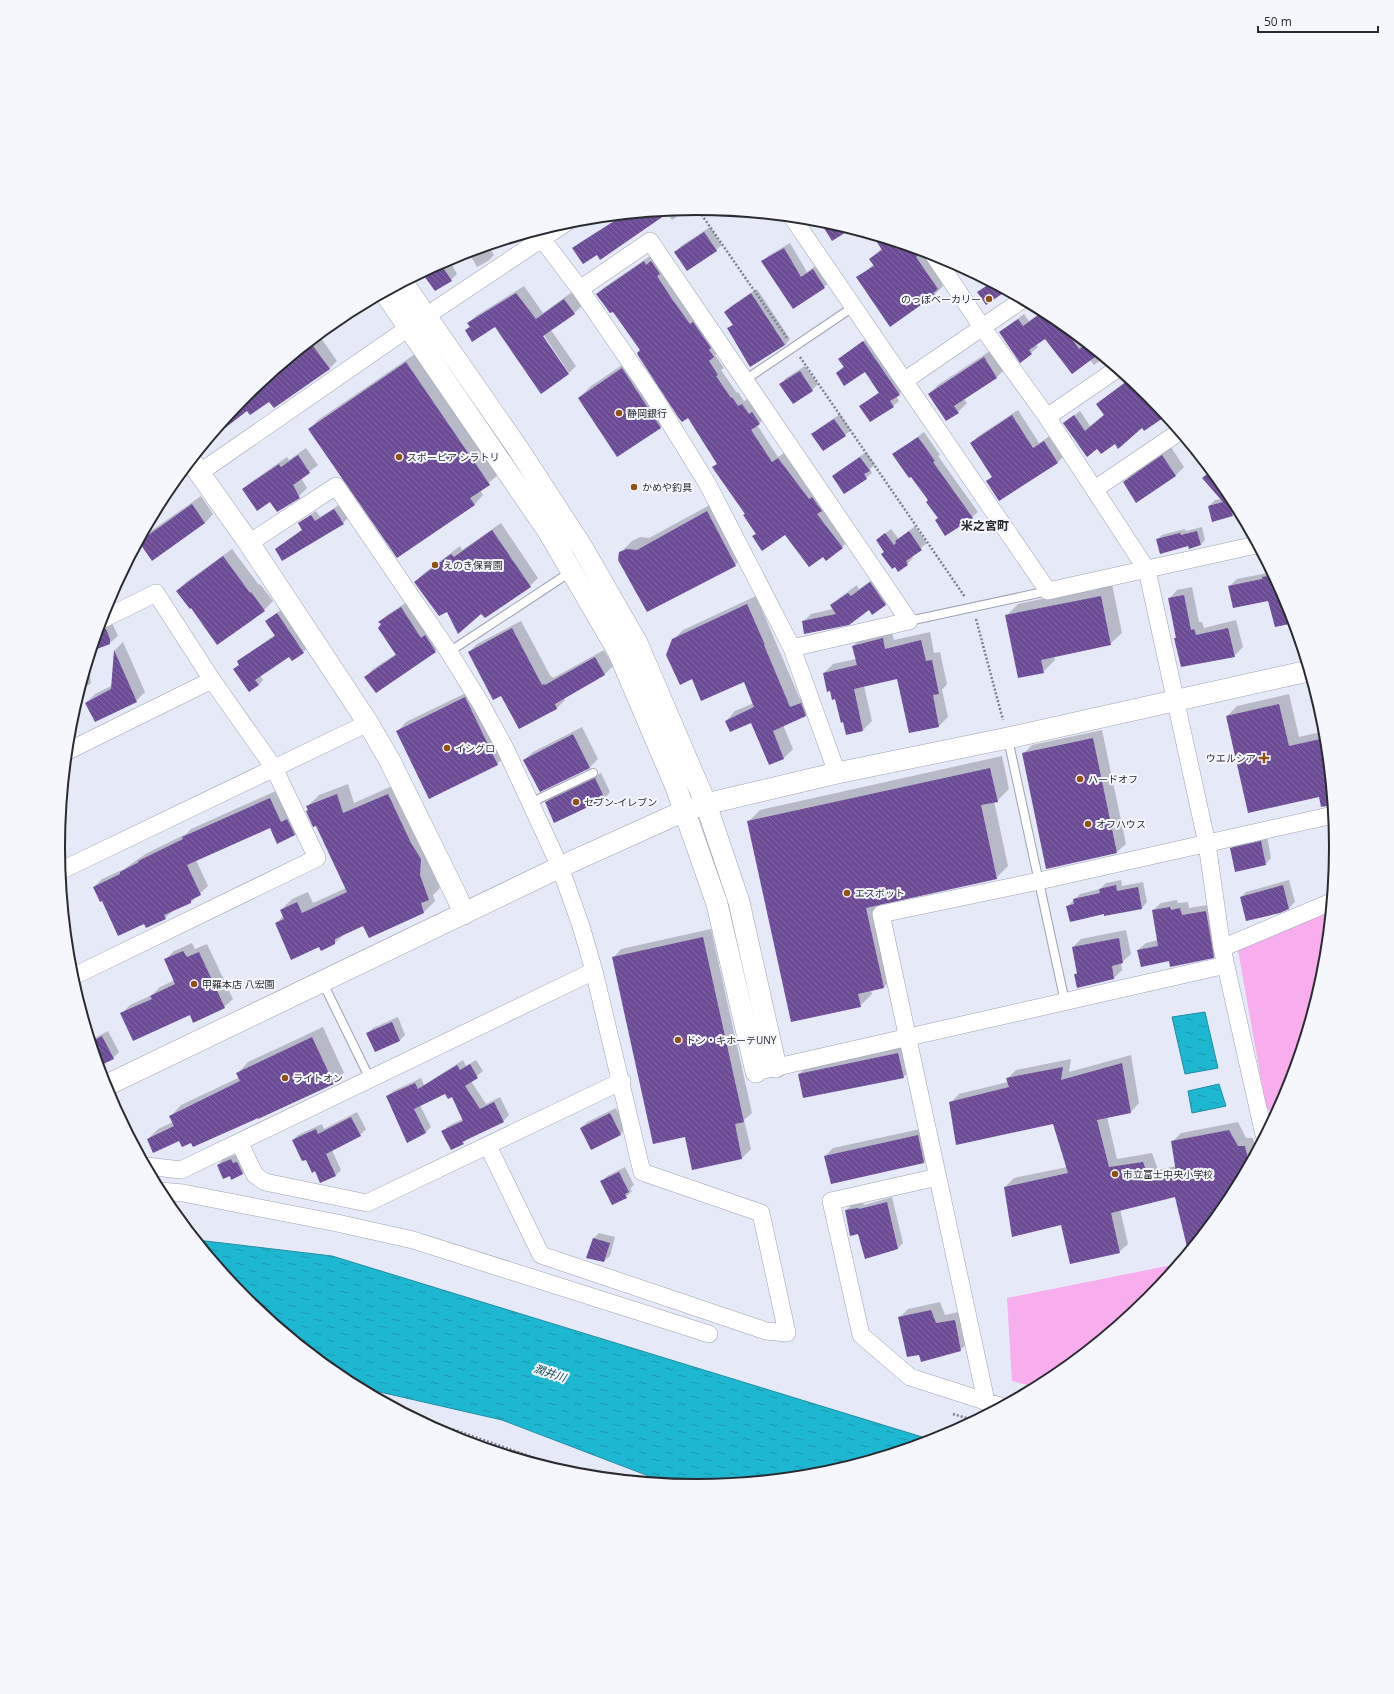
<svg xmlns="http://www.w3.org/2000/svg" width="1394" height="1694" font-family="'Open Sans','Noto Sans JP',sans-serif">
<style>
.grass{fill:#f8aded}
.water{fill:url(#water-ripples);stroke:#218da2}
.shadow{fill:#0003}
.building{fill:url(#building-back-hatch)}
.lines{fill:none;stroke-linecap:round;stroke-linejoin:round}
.service-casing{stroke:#9ea2b0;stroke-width:10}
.minor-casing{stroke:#9ea2b0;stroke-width:18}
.tertiary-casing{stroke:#9ea2b0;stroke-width:22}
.path{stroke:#7e818b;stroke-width:2.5;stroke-dasharray:2 2;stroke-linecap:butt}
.service{stroke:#fff;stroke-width:8}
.minor{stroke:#fff;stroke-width:17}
.tertiary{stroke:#fff;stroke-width:21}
.poi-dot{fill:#8e5212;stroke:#f5f7fd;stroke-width:1.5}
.labels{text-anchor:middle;stroke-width:4;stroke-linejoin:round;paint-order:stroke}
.poi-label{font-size:10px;fill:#292b31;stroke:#f5f7fd;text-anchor:start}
.water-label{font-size:11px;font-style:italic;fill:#0b4853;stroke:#f5f7fd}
.quarter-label{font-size:12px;font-weight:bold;fill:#292b31;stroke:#f5f7fd}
.rim{fill:none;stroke:#292b31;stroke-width:2}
</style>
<defs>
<pattern id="water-ripples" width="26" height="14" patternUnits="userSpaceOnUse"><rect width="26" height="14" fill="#1eb7d2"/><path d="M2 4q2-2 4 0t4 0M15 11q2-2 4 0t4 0" fill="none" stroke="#1a95ab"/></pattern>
<pattern id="building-back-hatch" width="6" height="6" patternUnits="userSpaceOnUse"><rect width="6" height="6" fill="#6d4c97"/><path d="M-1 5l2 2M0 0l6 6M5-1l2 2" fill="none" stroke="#8269a2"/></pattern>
</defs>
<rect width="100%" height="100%" fill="#e5e9f8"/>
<path class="grass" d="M1330 908 1324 972 1287 1092 1274 1116 1266 1107 1238 950Z
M1177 1264 1149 1299 1052 1378 1035 1387 1012 1381 1007 1298Z"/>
<path class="water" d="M1205 1012 1218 1068 1185 1074 1172 1017Z
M1219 1084 1226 1106 1192 1113 1188 1091Z
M197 1240 332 1256 932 1440 821 1474 697 1486 667 1483 502 1420 358 1387 342 1378 245 1299Z"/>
<path class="shadow" d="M687 209 672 220 667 213 597 253 573 249 579 243 623 215Z
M710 227 722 245 716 250 676 252 681 246Z
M884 239 927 252 946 280 942 284 943 286 934 295 857 278 874 264 870 259 882 248 879 244Z
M790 243 807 272 818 264 830 281 824 287 763 261 768 256Z
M489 246 494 255 488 261 477 267 469 253 452 265 457 274 451 280 435 290 423 272 453 257Z
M650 256 719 350 715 355 724 368 721 370 737 393 738 392 744 401 748 399 765 418 757 425 778 457 784 453 848 542 826 560 823 556 785 534 757 533 746 513 714 467 718 463 688 417 613 310 597 294 603 288Z
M990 282 1005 291 979 293Z
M524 286 543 313 572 292 582 306 574 313 551 330 576 366 569 373 541 331 495 325 466 330 470 326 468 324 476 316Z
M757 289 790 339 785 345 729 329 733 324 725 312 731 306Z
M1043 311 1052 316 1104 358 1094 365 1090 360 1045 337 1035 344 1038 347 1021 361 1000 332 1024 314 1029 321Z
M319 335 337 361 329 369 270 401 233 415 224 421 245 395Z
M869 337 905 389 896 396 899 401 893 406H861L879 392 865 370 837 373 844 366 839 359Z
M993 349 1005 369 997 377 964 399 967 403 958 412 929 394 938 385Z
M415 354 498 475 480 490 483 495 475 504 397 557 310 429 318 420Z
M634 357 672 415 660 427 617 456 579 398 591 386Z
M805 366 818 384 812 390 781 384 786 378Z
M1129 379 1149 395 1143 426 1115 443 1098 448 1064 423 1080 411 1090 426 1105 414 1097 404Z
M1018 410 1039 443 1050 436 1063 457 1058 462 999 499 988 481 993 476 971 443 977 437Z
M840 414 851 430 845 435 813 434 818 429Z
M924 432 940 455 938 456 978 512 972 517 939 518 929 500 912 475 894 455Z
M1171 447 1184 467 1175 476 1124 482 1133 474Z
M306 448 318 465 301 478 307 488 300 495 277 511 271 501 243 489 251 482 287 457 289 460Z
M866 452 875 464 870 469 872 473 866 478 834 476 839 471Z
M1202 460 1228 492 1238 510 1232 515 1209 506 1215 500 1222 499 1200 462Z
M201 496 213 514 205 523 152 560 140 542 148 533Z
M719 500 747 553 735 565 620 553 632 541 640 537 649 538Z
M339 505 348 518 343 523 276 549 303 529 299 523 304 519 316 511 320 517Z
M501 523 538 578 530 586 481 613 447 611 415 582 423 574 460 546 462 550Z
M915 526 927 543 911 556 913 558 907 564 885 551 877 540 891 529 899 539Z
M1202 527 1205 540 1201 544 1189 545 1157 540 1162 535 1185 529 1186 531Z
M232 549 259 585 260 584 273 601 264 610 218 643 191 607 177 591 186 582Z
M1270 570 1287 603 1293 622 1269 600 1229 587 1237 579 1267 573Z
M879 575 894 596 885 604 803 622 811 614 833 609 831 606 839 598 857 585 859 589Z
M1112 584 1122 633 1110 644 1054 656 1055 660 1043 672 1006 616 1018 604Z
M1192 587 1199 622H1202L1204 628 1236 620 1243 647 1234 656 1175 638 1176 637 1169 599 1177 590Z
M756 596 800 699 810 694 815 706 805 715 783 725 793 749 784 758 770 764 752 721H726L735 711 754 703 744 681 692 678 673 640 683 630Z
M410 600 443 643 435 651 366 677 373 669 396 654 383 624 380 622 387 615Z
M282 609 308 648 292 660 289 655 260 675 263 680 259 685 235 669 239 665 238 661 243 657 275 635 266 621Z
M521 621 551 677 552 676 553 678 604 650 613 666 605 674 564 697 565 700 557 708 519 728 501 695 469 652 477 644Z
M112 623 118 636 111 642 92 650 99 628Z
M891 630 894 640 930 632 934 653 940 652 947 684 942 690 948 717 939 726 910 732 898 677 864 686 872 721 863 730 847 734 836 698 824 673 833 664 856 659 853 646 862 637Z
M123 642 145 692 136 701 86 703 95 694 113 685 115 650Z
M88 665 91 683 79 692Z
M474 689 506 756 497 764 398 731 406 722Z
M1289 694 1299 737 1325 731 1332 802 1320 796 1227 716 1237 706Z
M73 715 76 723 70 730V722Z
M582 727 598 759 590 767 538 788 524 760 533 752Z
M1102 730 1126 844 1117 852 1023 754 1032 745Z
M1002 756 1009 789 997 801H994L1008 866 996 878 879 904 895 976 883 988 871 990 872 994 860 1006 748 822 760 810Z
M601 773 610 792 605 798 555 822 546 802 552 797Z
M399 783 440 888 433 895 435 901 424 912 370 937 364 924 345 933 335 943 320 946 276 924 283 916 281 910 292 899 308 892 313 903 346 888 317 825 307 811 309 809 308 806 319 795 348 784 354 803Z
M278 790 302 827 295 835 271 827 196 860 208 886 191 902 174 910 165 918 144 922 103 900 94 887 102 879 124 869 147 853 186 834 191 829Z
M1267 836 1271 858 1266 864 1231 849 1237 843Z
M1121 880 1122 886 1143 882 1147 902 1142 908 1105 913 1068 906 1080 894 1100 889 1106 883Z
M1289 880 1295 902 1289 908 1280 912 1241 897 1246 892Z
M1177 900 1178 903 1188 902 1189 908 1214 904 1221 949 1213 957 1170 960 1138 950 1146 943 1158 940 1153 910 1161 903Z
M711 929 752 1113 744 1120 751 1149 742 1158 693 1169 686 1136 613 958 621 949Z
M1126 930 1131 954 1121 963 1122 970 1114 978 1078 987 1075 974 1078 972 1073 947 1081 939Z
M67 941 70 947 68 949Z
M192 943 195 949 207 944 233 999 224 1007 121 1014 130 1005 152 995 160 987 175 980 165 960 174 951Z
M398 1017 405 1035 400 1040 367 1034 373 1028Z
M323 1027 344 1073 334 1083 259 1118 258 1116 191 1142 180 1139H148L158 1129 173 1122 171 1116 181 1105 240 1077 238 1073 248 1062Z
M108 1031 119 1052 113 1058 99 1065 91 1040Z
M905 1046 911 1070 903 1077 799 1074 807 1067Z
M1131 1055 1139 1103 1131 1112 1107 1117 1117 1159 1152 1153 1158 1170 1176 1166 1172 1142 1181 1133 1238 1122 1246 1138H1253L1256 1150 1228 1202 1194 1244 1187 1245 1175 1196 1120 1209 1128 1244 1119 1252 1062 1223 1005 1187 1014 1178 1067 1167 1054 1123 950 1103 959 1094 1008 1082 1007 1079 1016 1070 1071 1059 1069 1072Z
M463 1060 466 1066 476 1060 483 1071 471 1081 486 1104 500 1097 509 1115 503 1121 468 1138 463 1143 443 1132 448 1126 463 1119 453 1095 445 1093 420 1105 431 1127 425 1133 387 1097 393 1091 421 1078 424 1085Z
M616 1108 626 1129 620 1134 581 1128 587 1122Z
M357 1112 366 1129 360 1135 332 1150 341 1170 335 1176 316 1170 293 1140 298 1135 322 1124 324 1129Z
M925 1128 931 1155 924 1162 825 1156 833 1148Z
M237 1154 248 1168 242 1174H230L218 1165 223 1159Z
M625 1167 634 1185 630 1189 632 1191 626 1197 601 1182 607 1176Z
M892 1197 903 1243 898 1248 865 1257 858 1233 846 1211 851 1205 863 1203 864 1205Z
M599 1233 615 1237 610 1256 604 1261 593 1239Z
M940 1302 945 1315 963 1311 969 1342 960 1350 899 1318 908 1309Z"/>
<path class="building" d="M671 211 600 260 597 255 583 264 572 248 624 215Z
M819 220H822L851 229 832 241Z
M704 232 717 251 687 271 674 252Z
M873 236 924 251 916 257 938 289 933 293 935 295 890 327 856 277 874 266 869 259 882 250Z
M784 248 801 277 813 269 825 288 793 309 761 261Z
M644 261 646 265 651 261 660 274 657 276 672 299 690 324 693 322 711 348 709 350 714 357 709 361 718 375 716 376 731 398 732 397 738 406 742 404 749 414 752 412 760 424 751 430 772 462 778 458 809 499 812 497 822 511 817 514 843 548 826 561 823 557 809 567 785 535 762 551 752 536 756 534 743 515 745 514 712 467 717 464 688 418 682 422 678 417 639 357 637 353 640 350 613 312 610 313 596 294Z
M440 263 452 281 435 291 422 273Z
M991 283 1006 291 986 305 977 292Z
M516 293 536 319 564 299 575 314 543 336 569 374 541 394 495 327 472 342 465 330 470 327 467 323Z
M751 293 785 345 750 367 727 328 733 325 724 312Z
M1044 311 1060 322 1079 349 1087 344 1099 354 1072 374 1045 339 1029 350 1032 354 1020 363 999 332 1018 319 1023 326Z
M863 341 900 395 890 401 894 407 870 422 859 406 879 393 865 372 844 386 836 373 844 367 838 359Z
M310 342 330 369 274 408 269 402 250 415 247 411 225 428 222 424 246 395Z
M984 357 997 378 954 406 959 413 946 421 928 394Z
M406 362 490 485 470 498 475 505 397 558 308 429Z
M622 368 661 428 617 457 578 398Z
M800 371 813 391 793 404 779 384Z
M1130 379 1149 395 1166 416 1144 431 1142 428 1118 449 1115 444 1101 454 1097 449 1087 457 1063 423 1074 415 1085 431 1104 415 1096 404Z
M1012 415 1033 448 1044 441 1058 463 999 501 986 481 992 477 970 443Z
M834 419 846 436 823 451 811 434Z
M918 437 935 461 933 462 973 518 945 536 935 520 938 518 926 502 928 500 911 477 909 478 892 454Z
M298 455 310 473 293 485 300 498 277 512 270 502 257 511 242 489 279 464 281 467Z
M1162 455 1176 476 1136 503 1123 482Z
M860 457 870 471 864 474 867 479 844 494 832 476Z
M1211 471 1228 492 1240 513 1236 516 1231 511 1233 516 1212 522 1208 506 1223 502 1202 478Z
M192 504 205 523 152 561 139 542 140 541Z
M334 509 344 524 282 561 275 549 302 530 298 523 311 515 315 521Z
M707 511 736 566 647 612 618 560 619 552 627 549 637 550Z
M492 530 531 587 485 618 481 614 458 634 447 612 439 616 414 582 451 554 454 557Z
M909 531 922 550 906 561 908 565 898 572 895 567 892 569 881 554 884 552 876 540 885 533 894 545 896 543 895 541Z
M1197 531 1201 545 1189 549 1188 546 1160 554 1156 539 1180 533 1181 535Z
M223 556 250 593 251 592 265 611 217 645 191 608 190 609 176 591Z
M1273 575 1287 603 1294 623 1275 627 1268 601 1233 608 1228 586 1262 579V577Z
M870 582 886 605 872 615 869 610 849 625 804 634 802 621 836 614 830 605 848 593 851 596Z
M1184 595 1191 630 1194 629 1196 635 1228 628 1235 657 1181 667 1174 638H1176L1168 598Z
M1101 596 1111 645 1041 660 1044 673 1018 678 1005 615Z
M747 604 765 645H764L790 707 801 703 806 716 773 731 784 759 769 765 751 723 730 732 725 721 754 707 744 682 701 701 692 679 680 685 666 655 672 639Z
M401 607 421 638 425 635 436 652 376 693 364 677 396 655 378 628 381 624 378 622Z
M277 613 304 653 292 661 289 657 255 680 259 685 249 692 233 669 239 665 237 661 275 636 265 621Z
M512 628 542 685 544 684 545 685 595 657 605 675 555 704 557 709 519 729 501 696 493 700 468 652Z
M98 629H106L110 639V644L92 651Z
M883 638 885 649 921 640 926 661 932 660 939 694 933 695 939 727 909 733 897 679 854 689 863 731 846 735 843 722 841 723 835 699 832 700 830 691 827 692 823 673 857 665 852 646Z
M114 650 137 702 95 722 85 703 111 689Z
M465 697 498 765 429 799 396 731Z
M1279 704 1289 746 1325 738 1332 805 1321 807 1319 797 1248 813 1226 716Z
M573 734 590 768 540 792 523 760Z
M1093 738 1117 853 1046 869 1022 753Z
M990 768 998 802 981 805 997 879 866 908 884 988 858 994 861 1007 791 1022 747 821Z
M595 778 605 799 554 823 545 802Z
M337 794 343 813 388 794 411 843 421 859 420 875 429 900 421 903 424 913 369 938 363 926 335 939V944L321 951 319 947 291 960 275 923 284 919 280 910 297 902 302 913 347 892 316 826 313 827 306 811 308 810 306 806Z
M270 798 281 822 287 819 295 835 277 844 270 828 187 865 201 895 191 900V903L164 915 166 919 146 928 144 924 118 936 102 901 100 902 93 887 120 874V872L139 862 138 861 183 839 182 837Z
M1261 841 1266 865 1235 872 1230 848Z
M1116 885 1117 891 1138 887 1142 909 1104 916V914L1070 922 1066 906 1074 904 1073 899 1100 893 1099 889Z
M1283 885 1289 909 1280 913 1246 921 1240 897Z
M1170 907 1171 910 1180 908 1182 915 1206 911 1214 958 1170 967 1169 961 1141 967 1137 950 1158 946 1152 910Z
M703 937 744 1122 735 1124 742 1159 692 1170 685 1137 653 1144 612 957Z
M1119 938 1123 963 1112 966 1114 979 1077 988 1074 974H1077L1072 947Z
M183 951 187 957 199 952 225 1008 193 1023 190 1015 133 1041 120 1013 152 999 150 996 175 984 164 959Z
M392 1022 400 1041 375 1052 366 1033Z
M102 1036 114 1059 99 1066 91 1042Z
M312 1037 334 1084 258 1119V1118L193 1147 191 1143 182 1147 179 1141 153 1153 147 1139 174 1126 169 1116 240 1081 236 1073Z
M898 1053 904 1078 803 1098 798 1074Z
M1122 1063 1131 1113 1097 1120 1109 1167 1143 1162 1149 1178 1176 1172 1171 1141 1229 1130 1238 1146H1245L1249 1163 1228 1202 1188 1251 1175 1197 1111 1213 1120 1253 1070 1264 1061 1225 1012 1237 1004 1187 1068 1173 1053 1124 956 1145 949 1102 1009 1087 1006 1078 1063 1067 1061 1080Z
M470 1064 478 1078 465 1086 480 1109 494 1102 504 1122 462 1142 464 1144 451 1150 441 1131 463 1121 452 1097 448 1099 445 1094 414 1109 426 1133 407 1143 386 1096 415 1083 418 1089 457 1065 460 1070Z
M610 1113 621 1135 591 1150 580 1128Z
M351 1117 361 1136 326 1154 336 1176 320 1183 315 1171 312 1173 306 1160 302 1161 292 1140 316 1129 318 1134Z
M918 1135 924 1163 831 1184 824 1156Z
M231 1159 233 1163 237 1162 243 1174 231 1180 230 1176 223 1179 217 1165Z
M619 1172 629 1192 625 1194 627 1198 612 1205 600 1181Z
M887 1202 898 1249 865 1259 858 1234 850 1236 845 1210 858 1208 859 1209Z
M593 1238 610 1243 604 1262 586 1258Z
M931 1310 936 1323 955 1320 961 1351 921 1362 919 1355 907 1357 898 1317Z"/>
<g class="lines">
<g class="service-casing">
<path id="service" d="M745 380 853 307
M909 621 1048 591
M449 652 572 571
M1008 739 1065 1002
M530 803 593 773
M322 981 370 1079"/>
</g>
<g class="minor-casing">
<path id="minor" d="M792 217 1048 591 1256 545
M542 239 580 289 652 394 707 483 792 648 837 773
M933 254 982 327 1047 417 1147 570 1207 844 1222 948 1264 1135
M580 289 650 241 909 621 792 648
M904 381 1022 300
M1047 417 1117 369
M199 473 417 322 567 222
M1095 489 1179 432
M249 543 336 486 449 652 481 704 506 750 560 867 581 926 594 971 642 1172 761 1213 787 1333 766 1331 541 1255 488 1146
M68 751 212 680
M60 871 368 723
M1222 948 1331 902
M72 977 317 858 274 768 212 680 156 593 101 620
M764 1070 1226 965
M239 1142 255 1175 265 1182 367 1203 622 1081
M146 1166 181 1170 594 971
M938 1177 831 1201 861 1335 910 1377 1000 1406
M160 1191 183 1193 337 1223 413 1240 709 1334
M986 1401 881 914 1039 881 1333 815"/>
</g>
<g class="tertiary-casing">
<path id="tertiary" d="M403 283 517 447 582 547 637 643 706 804 739 902 776 1067
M385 293 548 531 618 651 676 787 717 904 756 1072
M191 461 249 543 368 723 390 761 457 897 464 914
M105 1086 560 867 684 811 706 804 837 773 1008 738 1308 671"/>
</g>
<path class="path" d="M697 208 787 338
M800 357 965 597
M976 619 1003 720
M953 1414 973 1420
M422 1421 455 1430 583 1475
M446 1434 455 1430"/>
<use href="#service" class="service"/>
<use href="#minor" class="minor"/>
<use href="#tertiary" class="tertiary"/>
</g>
<g class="poi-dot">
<circle cx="989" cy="299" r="4"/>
<circle cx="619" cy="413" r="4"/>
<circle cx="399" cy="457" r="4"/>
<circle cx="634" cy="487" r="4"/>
<circle cx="435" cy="565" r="4"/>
<circle cx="447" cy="748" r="4"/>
<path d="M1262 752h4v4h4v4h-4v4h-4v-4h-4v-4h4z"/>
<circle cx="1080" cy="779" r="4"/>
<circle cx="576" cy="802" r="4"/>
<circle cx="1088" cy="824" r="4"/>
<circle cx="847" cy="893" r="4"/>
<circle cx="194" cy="984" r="4"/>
<circle cx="678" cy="1040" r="4"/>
<circle cx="285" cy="1078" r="4"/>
<circle cx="1115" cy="1174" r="4"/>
</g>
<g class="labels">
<g class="poi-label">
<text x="981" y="303" text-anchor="end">のっぽベーカリー</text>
<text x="627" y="417">静岡銀行</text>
<text x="407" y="461">スポーピア シラトリ</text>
<text x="642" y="491">かめや釣具</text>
<text x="443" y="569">えのき保育園</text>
<text x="455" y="752">イシグロ</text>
<text x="1256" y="762" text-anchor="end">ウエルシア</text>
<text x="1088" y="783">ハードオフ</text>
<text x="584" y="806">セブン-イレブン</text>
<text x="1096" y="828">オフハウス</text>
<text x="855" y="897">エスポット</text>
<text x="202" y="988">甲羅本店 八宏園</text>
<text x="686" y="1044">ドン・キホーテUNY</text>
<text x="293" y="1082">ライトオン</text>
<text x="1123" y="1178">市立富士中央小学校</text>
</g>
<g class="water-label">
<text transform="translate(550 1373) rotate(18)" y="4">潤井川</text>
</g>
<g class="quarter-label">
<text x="985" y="530">米之宮町</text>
</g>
</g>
<path d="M0 0H1394V1694H0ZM65 847a632 632 0 1 1 1264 0a632 632 0 1 1-1264 0Z" fill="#f5f7fd" fill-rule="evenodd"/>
<path class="rim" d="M65 847a632 632 0 1 1 1264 0a632 632 0 1 1-1264 0Z"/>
<path d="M1258 26v6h120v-6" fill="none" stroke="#292b31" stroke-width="2"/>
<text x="1264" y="26" font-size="12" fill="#292b31" stroke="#f5f7fd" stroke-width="3" paint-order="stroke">50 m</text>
</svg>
